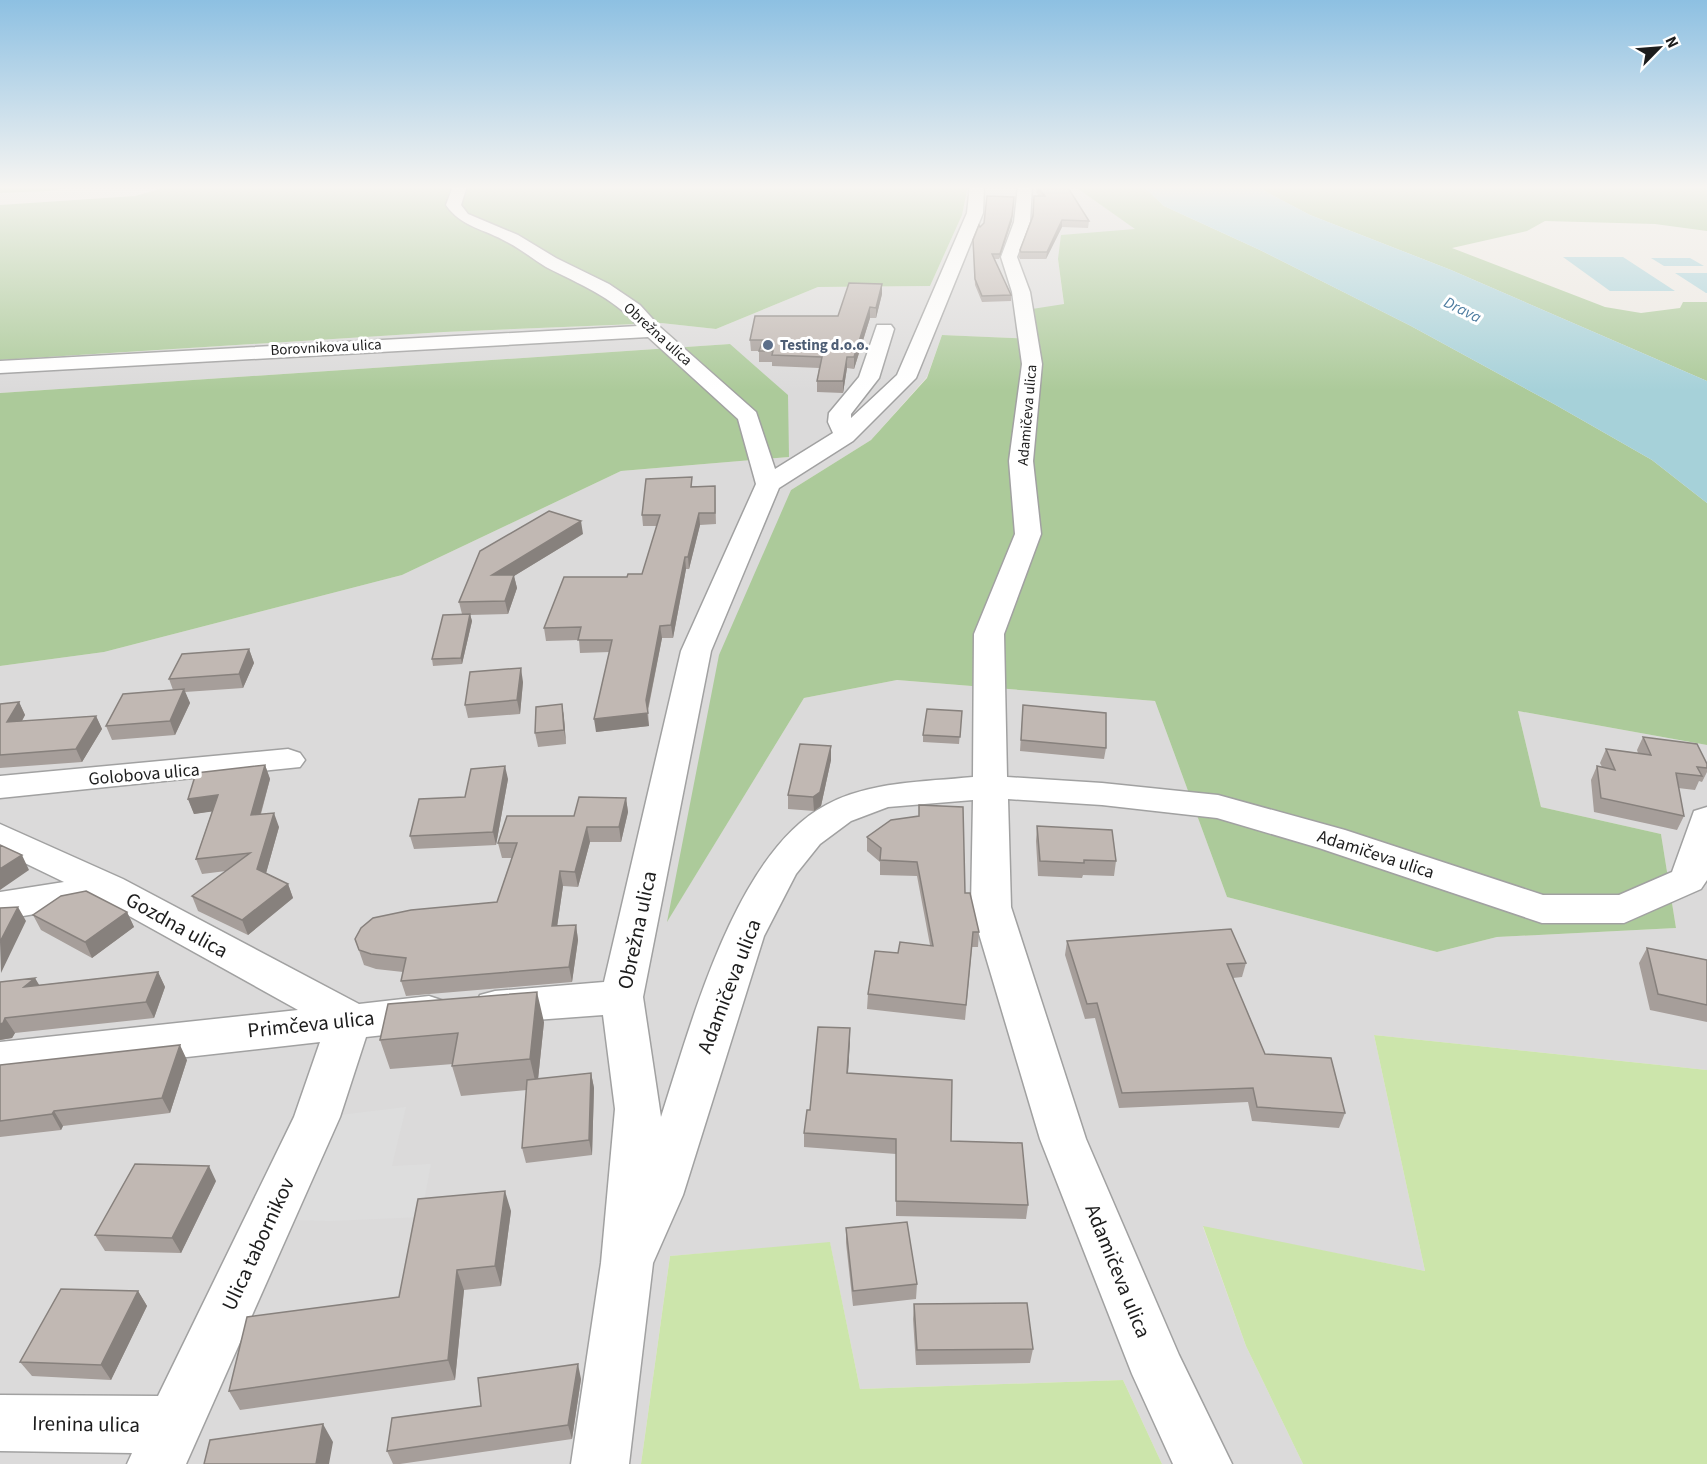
<svg xmlns="http://www.w3.org/2000/svg" width="1707" height="1464" font-family="'Source Sans 3',sans-serif">
<style>
.residential{fill:#dbdada}
.grass{fill:#cce5ab}
.forest{fill:#acca9a}
.parking{fill:#ddd}
.water{fill:#a6d1d9}
.lines{fill:none;stroke-linecap:round;stroke-linejoin:round}
.minor-casing{stroke:#a1a1a1;stroke-width:3}
.minor{fill:#fff;fill-rule:evenodd}
.wall{fill:#a69e9a}
.shaded-wall{fill:#87817d}
.building{fill:#c1b8b3;stroke:#87817d;stroke-width:1.5}
.service-dot{fill:#5c6f8a;stroke:#fff;stroke-width:2}
.labels{text-anchor:middle;stroke-width:6;stroke-linejoin:round;paint-order:stroke}
.far-street-label{font-size:15px;fill:#1d1d1d;stroke:#fff}
.far-service-label{font-size:15px;font-weight:bold;fill:#4e5e75;stroke:#fff;text-anchor:start}
.far-water-label{font-size:16px;font-style:italic;fill:#4c7b9f;stroke:#fff}
.street-label{font-size:18px;fill:#1d1d1d;stroke:#fff}
.near-street-label{font-size:21px;fill:#1d1d1d;stroke:#fff}
</style>
<rect width="100%" height="100%" fill="#ede9e3"/>
<path class="residential" d="M968 186H1074L1136 229 1058 259 1064 305 1034 339 942 335 927 377 871 440 791 490 668 920 804 698 897 680 1155 701 1227 897 1437 952 1497 937 1676 928 1661 834 1541 807 1518 711 1707 745V1070L1374 1035 1425 1271 1203 1227 1246 1346 1303 1464H1162L1123 1380 860 1389 830 1243 670 1256 641 1464H0V666L104 652 402 575 621 471 789 457 730 344 0 393V360L444 332 661 323 716 329 818 287 930 286 962 215Z"/>
<path class="grass" d="M1374 1035 1707 1070V1464H1303L1246 1346 1203 1226 1425 1271Z
M830 1242 860 1389 1123 1380 1162 1464H641L670 1256Z"/>
<path class="forest" d="M0 186H80L49 191 0 193Z
M169 186H968L962 215 930 286 818 287 716 329 661 323 444 332 0 360V205L135 196Z
M1074 186H1143L1164 206 1260 250 1411 326 1554 404 1652 460 1707 503V745L1518 711 1541 807 1661 834 1676 928 1497 937 1437 952 1227 897 1155 701 897 680 804 698 667 922 719 655 791 490 871 440 927 378 942 335 1034 339 1032 309 1064 304 1058 259 1061 235 1135 229Z
M1255 186H1707V231L1655 224 1545 221 1527 231 1452 248 1605 307 1641 313 1680 308 1683 302H1707V381L1451 270 1310 215Z
M730 344 788 395 789 457 621 471 402 575 104 652 0 666V393Z"/>
<path class="parking" d="M406 1107 392 1166 431 1164 421 1217 331 1221 293 1220 340 1115Z"/>
<path class="water" d="M1143 186H1255L1310 215 1451 270 1707 381V503L1652 460 1554 404 1411 326 1260 250 1164 206Z
M1563 257H1623L1675 291H1610Z
M1651 258H1690L1704 266H1664Z
M1675 273H1707V293H1706Z"/>
<g class="lines">
<g class="minor-casing">
<path id="minor" d="M453 186H467L461 205 468 214 518 235 556 258 609 284 640 305 660 327 756 412 775 469 833 433 828 422 829 413 859 377 877 325H891L894 329 879 378 851 414V418L897 375 967 213 970 186H984L983 213 916 378 853 441 779 488 711 651 643 997 661 1117C691 1025 735 853 826 805 870 781 924 782 973 777L974 634 1015 534 1009 461 1022 364 1012 292 1001 257 1014 222 1018 186H1032L1030 222 1017 257 1030 292 1042 364 1033 461 1041 534 1004 634 1007 777 1102 783 1218 795 1345 830 1543 895H1619L1672 872 1694 811 1707 807V880L1701 889 1624 923H1542L1319 848 1217 818 1102 805 1008 799 1011 907 1086 1139 1179 1355 1232 1464H1173L1132 1374 1040 1139 971 907 973 800 888 807 851 821 820 844 796 874 764 936 683 1195 653 1263 629 1464H571L601 1263 615 1109 603 1015 495 1023 480 1019 474 1007 480 995 495 991 604 982 681 651 756 484 738 419 648 337 0 373V361L638 326C613 297 579 284 546 267 533 259 521 249 507 242 485 229 461 227 446 205Z
M288 749 300 753 305 760 300 767 0 798V776Z
M0 824 123 879 359 1004 429 996 444 1001 450 1013 444 1025 429 1030 366 1037 340 1117 186 1464H127L132 1453 0 1451V1395L158 1396 294 1117 320 1042 0 1078V1042L298 1010 104 902 0 920V892L64 882 0 851Z"/>
</g>
<use href="#minor" class="minor"/>
</g>
<path class="wall" d="M1037 186 1089 221 1088 228 1062 227 1046 259H1020L1019 257 1020 250 1039 196 1036 192Z
M1012 221 999 259H994L1011 295V301L982 302 975 285 973 240 980 227Z
M882 294 876 318H870L854 369 847 368 843 393 817 392V381L819 368 772 366V362H759V351H751L750 340 838 316Z
M692 486H715L716 524 700 525 689 569H686L673 638H662L648 711 649 726 596 732 610 652 580 653 579 640 546 641 544 628 627 577 642 574 657 526H643L642 515Z
M583 534 514 576 517 588 508 614 470 615 472 621 462 664 433 666 432 659 462 614 459 602Z
M249 649 254 663 243 688 185 692 190 703 175 735 112 740 106 726 173 690 169 679Z
M523 682 520 714 468 718 465 705Z
M19 702 25 715 22 721 96 716 102 729 82 762 0 768V704Z
M562 704 564 718 566 744 538 747 535 733Z
M1023 705 1106 748 1104 759 1020 751Z
M962 711 959 744 923 742V735Z
M1643 737 1707 764V772L1702 782 1699 781 1695 790 1678 788 1684 816 1677 830 1594 812 1591 780 1597 766 1602 767 1600 763 1606 749 1638 753 1637 750Z
M831 746V760L821 806 814 811 788 809V795Z
M265 765 270 779 261 814 279 827 266 873 288 884 293 898 248 935 198 911 192 896 226 871 202 874 196 859 212 811 194 814 188 799Z
M508 779 496 845 414 849 410 836Z
M626 798 628 812 621 842H590L578 887 563 886 557 926 576 925 578 940 572 982 406 996 401 981 403 972 376 969 364 965 355 939 497 902 512 858H502L498 843Z
M919 805 965 893 979 932 978 947H972L965 1020 867 1009 868 994 898 953 930 945 917 876 880 875V862L867 851V837L919 816Z
M1037 826 1116 861 1114 876 1083 875 1082 878 1038 876 1036 841Z
M127 912 134 927 92 958 41 930 33 915Z
M1067 941 1246 963 1242 977 1233 978 1265 1054 1345 1113 1339 1128 1252 1121 1248 1102 1119 1108 1095 1018 1085 1019 1065 955Z
M1647 948 1707 960V1022L1650 1010 1639 963Z
M158 972 165 987 154 1018 15 1033 12 1038 0 1040V982L39 985Z
M544 1022 538 1079 591 1073 594 1088 592 1155 526 1163 522 1148 527 1090 461 1096 452 1066 453 1064 390 1069 380 1040Z
M850 1028 848 1073 951 1141 1028 1205 1026 1219 896 1216V1154L804 1147V1133L810 1110Z
M187 1060 170 1113 63 1126 61 1130 0 1137V1065Z
M216 1181 181 1253 105 1251 95 1235Z
M511 1211 501 1286 464 1290 455 1380 240 1410 229 1391 399 1297Z
M846 1228 917 1284 916 1299 853 1306 846 1243Z
M138 1291 147 1306 111 1380 32 1376 20 1362Z
M914 1304 1033 1349 1030 1363 916 1365 913 1319Z
M581 1379 572 1439 400 1464H393L387 1451 481 1406Z"/>
<path class="shaded-wall" d="M1014 197 1012 221 999 259 1000 254Z
M1062 220V227L1046 259 1047 252Z
M882 284V294L876 318V308Z
M870 307V318L854 369V357Z
M847 357V368L843 393V381Z
M699 513 700 525 689 569 688 557Z
M581 521 583 534 514 576 517 588 508 614 505 601 492 575Z
M685 557 686 569 673 638 671 625Z
M470 614 472 621 462 664 461 658Z
M660 626 662 638 647 713 649 726 596 732 594 719 646 700Z
M249 649 254 663 243 688 239 674Z
M521 668 523 682 520 714 517 700Z
M184 689 190 703 175 735 170 721Z
M19 702 25 715 14 735 7 722Z
M562 704 564 718 566 744 564 730Z
M96 716 102 729 82 762 76 749Z
M831 746V760L821 806 814 811 813 797Z
M265 765 270 779 256 830 251 815Z
M505 766 508 779 496 845 493 832Z
M218 795 223 810 194 814 188 799Z
M626 798 628 812 621 842 619 827Z
M274 813 279 827 263 884 257 869Z
M587 827 590 842 578 887 575 872Z
M22 855 29 870 0 890V869Z
M560 871 563 886 555 941 552 926Z
M288 884 293 898 248 935 242 920Z
M18 907 26 921 1 973 0 942Z
M127 912 134 927 92 958 85 942Z
M576 925 578 940 572 982 569 967Z
M158 972 165 987 154 1018 146 1002Z
M35 978 44 993 24 987Z
M537 992 544 1022 537 1089 530 1059Z
M5 1018 15 1033 12 1038 0 1040V1024Z
M850 1028V1042L847 1087V1073Z
M180 1045 187 1060 170 1113 162 1098Z
M591 1073 594 1088 592 1155 589 1140Z
M54 1111 63 1126 61 1130 52 1114Z
M209 1166 216 1181 181 1253 172 1238Z
M505 1191 511 1211 501 1286 495 1266Z
M457 1270 464 1290 455 1380 448 1360Z
M138 1291 147 1306 111 1380 101 1365Z
M578 1364 581 1379 572 1439 568 1425Z
M323 1424 333 1442 329 1464H316Z"/>
<path class="building" d="M1037 186H1067L1089 221 1062 220 1047 252H1021L1020 250 1033 216 1034 196H1045Z
M987 196 1014 197 1012 216 1000 254H992L1011 295 982 296 975 279 973 240 979 225 980 227 984 223Z
M849 283 882 284 876 308 870 307 854 357H847L843 381H817L822 357 772 355 773 351H759L763 340H750L755 316H838Z
M692 477 691 487 715 486V513H699L688 557H685L671 625 660 626 646 700 648 713 594 719 612 640H578L581 627 544 628 564 577H627L628 574H642L660 515H642L646 479Z
M549 511 581 521 492 575H514L505 601 459 602 480 551Z
M470 614 461 658 432 659 443 615Z
M249 649 239 674 169 679 182 654Z
M521 668 517 700 465 705 470 672Z
M184 689 170 721 106 726 123 694Z
M19 702 7 722 96 716 76 749 0 755V704Z
M562 704 564 730 535 733 536 707Z
M1023 705 1106 713V748L1021 740Z
M927 709 962 711 960 737 923 735Z
M1643 737 1697 744 1707 764V768L1697 767 1702 776 1676 773 1684 816 1601 798 1597 766 1615 770 1606 749 1651 755Z
M800 744 831 746 820 792 813 797 788 795Z
M265 765 251 815 274 813 257 869 288 884 242 920 192 896 250 853 196 859 218 795 188 799 196 773Z
M505 766 493 832 410 836 419 799 465 797 471 769Z
M579 797 626 798 619 827H587L575 872 560 871 552 926 576 925 569 967 401 981 406 958 371 954 359 950 355 939 361 928 373 918 411 910 497 902 517 843H498L507 816H574Z
M919 805 963 807 965 893H970L979 932H973L966 1005 868 994 875 951 898 953 900 942 933 946 917 862 880 860 881 848 867 837 891 820 919 816Z
M1037 826 1112 830 1116 861 1084 860V863L1040 861Z
M0 845 22 855 0 869Z
M86 891 127 912 85 942 33 915 61 896Z
M18 907 0 942V908Z
M1231 929 1246 963 1227 964 1265 1054 1331 1058 1345 1113 1257 1107 1253 1088 1122 1093 1097 1003 1087 1004 1067 941Z
M1647 948 1707 960V1005L1658 994Z
M158 972 146 1002 5 1018 3 1023 0 1024V982L35 978 24 987Z
M537 992 530 1059 452 1066 458 1033 380 1040 388 1004Z
M818 1027 850 1028 847 1073 952 1080 951 1141 1022 1143 1028 1205 896 1201V1139L804 1133 807 1110H810Z
M180 1045 162 1098 54 1111 52 1114 0 1121V1065Z
M591 1073 589 1140 522 1148 527 1080Z
M135 1164 209 1166 172 1238 95 1235Z
M505 1191 495 1266 457 1270 448 1360 229 1391 247 1317 399 1297 418 1199Z
M907 1222 917 1284 853 1291 846 1228Z
M61 1289 138 1291 101 1365 20 1362Z
M1027 1303 1033 1349 917 1350 914 1304Z
M578 1364 568 1425 387 1451 392 1418 481 1406 478 1378Z
M323 1424 316 1464H204L210 1440Z"/>
<linearGradient id="sky" x2="0" y2="1"><stop stop-color="#8dc0e2"/><stop offset="0.48" stop-color="#f7f5f2"/><stop offset="1" stop-color="#f7f5f2" stop-opacity="0"/></linearGradient>
<rect width="1707" height="391" fill="url(#sky)"/>
<circle class="service-dot" cx="768" cy="345" r="6"/>
<g class="labels">
<g class="far-street-label">
<text transform="translate(658 334) rotate(42)" y="5">Obrežna ulica</text>
<text transform="translate(326 347) rotate(-3)" y="5">Borovnikova ulica</text>
<text transform="translate(1027 415) rotate(-85)" y="5">Adamičeva ulica</text>
</g>
<g class="far-service-label">
<text x="780" y="350">Testing d.o.o.</text>
</g>
<g class="far-water-label">
<text transform="translate(1463 309) rotate(26)" y="6">Drava</text>
</g>
<g class="street-label">
<text transform="translate(144 774) rotate(-5)" y="6">Golobova ulica</text>
<text transform="translate(1376 854) rotate(18)" y="6">Adamičeva ulica</text>
</g>
<g class="near-street-label">
<text transform="translate(177 925) rotate(29)" y="7">Gozdna ulica</text>
<text transform="translate(637 930) rotate(-78)" y="7">Obrežna ulica</text>
<text transform="translate(729 986) rotate(-69)" y="7">Adamičeva ulica</text>
<text transform="translate(311 1024) rotate(-6)" y="7">Primčeva ulica</text>
<text transform="translate(258 1244) rotate(-65)" y="7">Ulica tabornikov</text>
<text transform="translate(1118 1271) rotate(68)" y="7">Adamičeva ulica</text>
<text transform="translate(86 1424) rotate(1)" y="7">Irenina ulica</text>
</g>
</g>
<g transform="translate(1659 48) rotate(65)" stroke="#ffffff" stroke-width="4.5" paint-order="stroke">
<path d="M0-4.5L10 22L0 15L-10 22Z" fill="#1d1d1d"/>
<text y="-9" font-size="16" font-weight="bold" text-anchor="middle" fill="#1d1d1d">N</text>
</g>
</svg>
